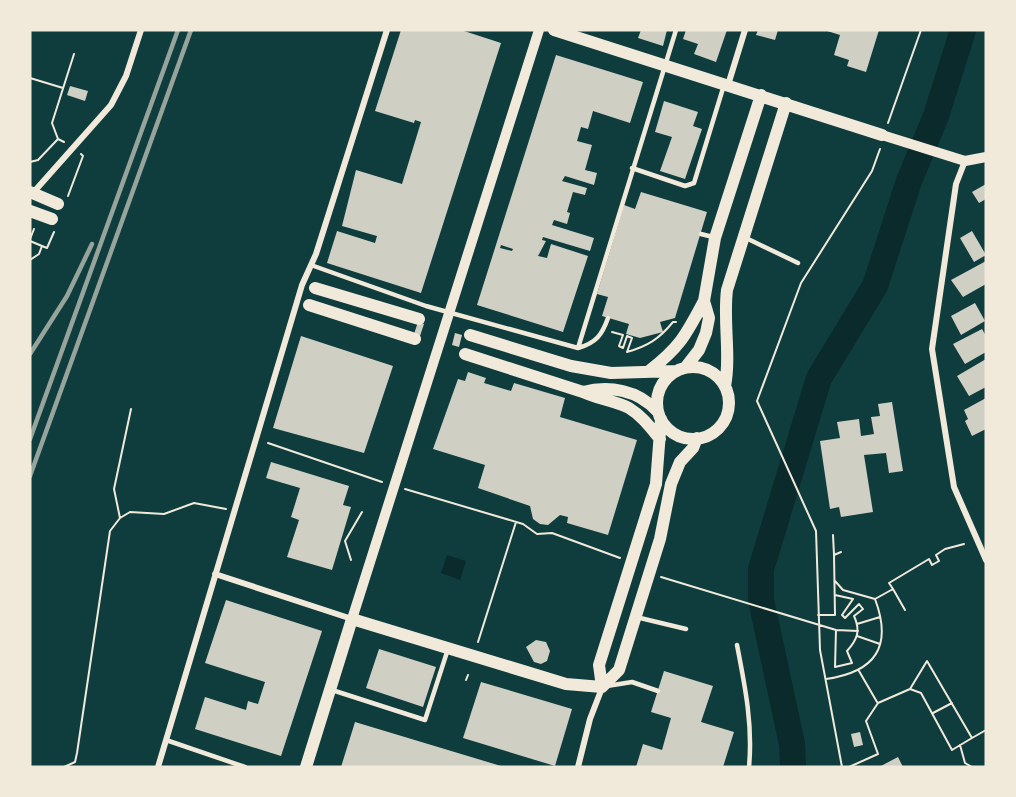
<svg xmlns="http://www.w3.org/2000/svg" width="1016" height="797" font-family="Montserrat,sans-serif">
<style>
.water{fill:#0a2a2b}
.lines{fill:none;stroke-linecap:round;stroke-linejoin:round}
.river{stroke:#0a2a2b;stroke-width:26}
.building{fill:#cfcfc3;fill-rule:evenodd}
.path{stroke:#f1e9da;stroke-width:2}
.service{stroke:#f1e9da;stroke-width:4.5}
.minor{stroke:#f1e9da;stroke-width:6}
.tertiary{stroke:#f1e9da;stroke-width:10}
.secondary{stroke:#f1e9da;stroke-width:12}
.rail{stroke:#97a49c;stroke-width:4.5}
</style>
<rect width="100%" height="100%" fill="#0f3d3e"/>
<path class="water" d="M447 555 466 561 460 580 441 573Z"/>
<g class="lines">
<path class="river" d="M793 767 792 744 761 600V569L819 378 875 286 909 181 936 116 963 30"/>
</g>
<path class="building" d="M401 30H461L501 43 421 293 327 263 337 231 375 243 377 236 342 226 356 170 402 184 421 122 415 120 414 123 375 111Z
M641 30H667L663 46 638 38Z
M686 30H727L716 62 694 54 698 44 683 39Z
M758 30H778L775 40 756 35Z
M824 30H879L866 72 847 66 849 60 834 55 840 35Z
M556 55 643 82 630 123 593 111 588 129 581 127 577 141 592 145 585 170 597 173 594 185 565 176 562 181 587 188 585 195 573 192 567 212 570 213 567 224 554 220 552 225 594 238 590 251 543 237 542 240 546 241 538 256 547 258 551 244 588 256 563 332 477 305ZM501 245 513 249 512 251 500 248Z
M70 86 88 91 85 101 67 95Z
M664 101 698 112 693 126 702 129 685 179 660 171 672 137 655 132Z
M986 184V199L979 203 972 192Z
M641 192 707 212 675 318 660 322 663 332 640 338 626 334 629 324 602 316 608 297 597 294 624 205 635 209Z
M972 231 986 255 974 262 960 238Z
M986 261V284L963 297 951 280Z
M975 303 985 321 961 335 951 316Z
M418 322 424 324 420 336 414 334Z
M982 329 986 336V352L965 364 953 344Z
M455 333 462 335 459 347 452 345Z
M301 336 393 366 364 453 273 428Z
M986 359V387L969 396 957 376Z
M468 372 486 378 484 383 511 391 514 383 565 398 560 417 637 440 608 535 567 523 568 517 560 515 548 525 540 524 533 519 530 506 478 488 485 465 433 449 458 379 465 381Z
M986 398V429L972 436 965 421 968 419 964 410Z
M892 402 903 471 889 473 886 453 864 455 873 512 841 517 839 507 830 509 820 441 840 438 837 422 859 419 861 436 874 434 871 417 880 416 878 404Z
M271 462 349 486 343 505 351 507 332 570 287 557 299 520 291 517 300 488 266 478Z
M226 600 322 631 281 756 195 729 205 697 246 710 248 701 258 704 265 682 205 663Z
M536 640 546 642 550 651 547 661 541 664 534 662 526 647Z
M379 649 436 667 423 707 366 688Z
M664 671 713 686 701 722 734 732 723 767H636L643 744 662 750 671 718 651 712Z
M481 682 572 709 555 766 463 738Z
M355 722 501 766V767H341Z
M860 732 863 745 854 747 851 734Z
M898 757 903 767H879Z"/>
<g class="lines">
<path class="path" d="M30 78 63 88
M888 123 921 30
M64 142 58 139 52 123 74 54
M30 162 38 160 58 139
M68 196 83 156 81 154
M30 239 34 229
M30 241 42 246
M30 260 39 254 42 246 47 248 54 232
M612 332 623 335 619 346 623 348 627 336 632 338 627 352C648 346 659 339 673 322H676
M268 443 382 482
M405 489 523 524 537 534 552 533 620 558
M120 518 114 489 131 409
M833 535 834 555
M351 560 345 541 362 512
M661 577 836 630 858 631
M835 581 843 590 875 599 893 589 889 583 929 559 932 565 939 561 936 555 945 549 964 544
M893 589 905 610
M835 595 853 599 842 615 845 618 859 604 863 609 854 616C861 631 857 640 847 651L852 663 835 667 836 630
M818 615H835L834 555 841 552
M857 624 880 617
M857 636 880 644
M478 642 516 522
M859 671 877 702
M826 679C875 672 893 647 875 599
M466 680 468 675
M910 689 921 693 952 750 972 738
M933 713 952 703
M960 745 965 763 972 767
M64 767 75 762 77 753 110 531 120 518 130 512 164 514 194 503 226 509
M842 767 820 650 816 531 757 401 801 283 872 171 880 149
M849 767 878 754 866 721 878 703 910 689 927 661 972 738 986 730"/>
<path class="service" d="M632 168 685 186 694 183 724 85
M701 234 713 237
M746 238 798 263
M311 265 426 306 578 348 676 30
M578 348C596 343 602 335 608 318
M636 617 686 629
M737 645C745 686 753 725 749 767
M607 686 632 682 658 691
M332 690 425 720 448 649
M166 740 245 767"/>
<path class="minor" d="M728 85 745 30
M965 161 956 184 932 349 954 487 986 560
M32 194 111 105 126 76 141 30
M215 574 352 619
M158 767 302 285 316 254 387 30
M578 767 590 719 602 688"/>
<path class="tertiary" d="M882 135 965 161 986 157
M352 619 539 30"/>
<path class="secondary" d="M554 30 882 135
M30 192 58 204
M30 211 52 219
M315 288 419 319
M309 305 415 339
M470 335 571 366 611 373 676 371
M465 354 583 392C609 385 638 390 657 411
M657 403a36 36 0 1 1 72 0a36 36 0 1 1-72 0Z
M685 368 699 350 706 333 709 318 704 301 715 238 761 95
M649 371C680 347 686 335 704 301
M725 386C731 355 723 322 727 290L786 103
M583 392C598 399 615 401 629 408 642 416 650 427 660 439
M602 687 599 665 656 484 661 419
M602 687 619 670 660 539 671 484 680 462 693 448 697 438
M306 767 352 619 566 684 602 687"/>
<path class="rail" d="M30 354 67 296 92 244
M30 439 178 30
M30 476 191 30"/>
</g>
<rect width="1016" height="797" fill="none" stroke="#f1e9da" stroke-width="63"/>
</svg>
